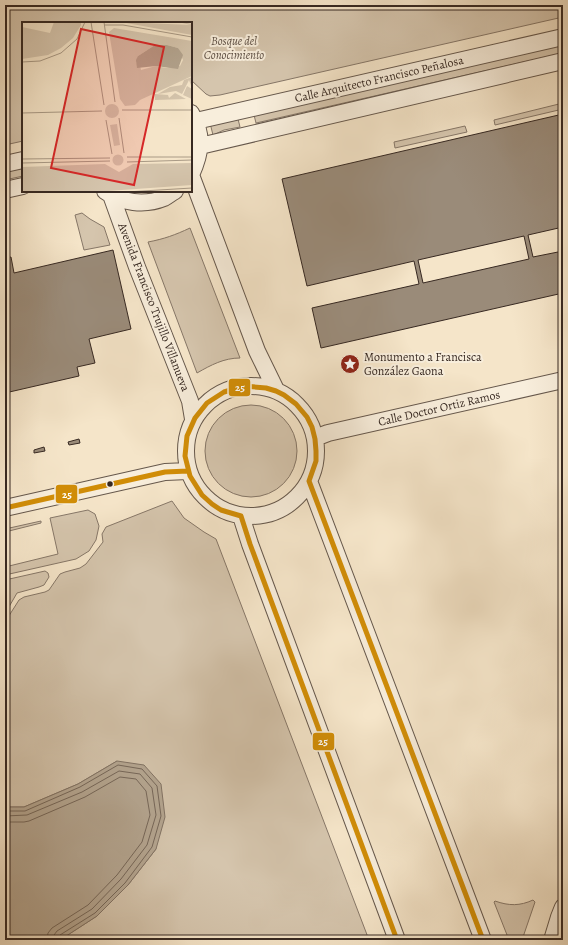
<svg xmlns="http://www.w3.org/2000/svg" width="568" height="945" font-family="Alegreya,serif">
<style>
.green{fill:#d5c5ad;stroke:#867768}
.water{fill:#b4a590;stroke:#827364}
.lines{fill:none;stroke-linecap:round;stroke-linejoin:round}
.shore{stroke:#766759;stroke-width:1}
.building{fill:#9a8b79;stroke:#372922;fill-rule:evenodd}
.minor-casing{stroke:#66584c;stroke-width:18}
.minor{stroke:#f8eedc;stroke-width:16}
.bus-1-casing{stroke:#f8eedc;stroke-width:8}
.bus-1{stroke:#d18d07;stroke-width:5}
.bus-dot{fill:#372922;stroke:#f8eedc;stroke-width:1.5}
.labels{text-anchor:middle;stroke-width:4;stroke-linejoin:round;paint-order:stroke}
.park-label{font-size:12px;font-style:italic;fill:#5e5045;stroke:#f8eedc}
.street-label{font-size:12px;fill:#372922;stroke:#f8eedc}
.poi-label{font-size:12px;fill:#372922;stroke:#f8eedc;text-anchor:start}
.inset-road{fill:none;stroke:#a99a86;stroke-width:1}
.view{fill:#d62828;fill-opacity:0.15;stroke:#d62828;stroke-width:2}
.inset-edge{fill:none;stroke:#372922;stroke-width:2}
.line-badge{stroke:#f8eedc;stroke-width:1.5}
.badge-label{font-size:11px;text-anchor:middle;font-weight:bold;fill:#fff}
</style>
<rect width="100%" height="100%" fill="#f5e5c9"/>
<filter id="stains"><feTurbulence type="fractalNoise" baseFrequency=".005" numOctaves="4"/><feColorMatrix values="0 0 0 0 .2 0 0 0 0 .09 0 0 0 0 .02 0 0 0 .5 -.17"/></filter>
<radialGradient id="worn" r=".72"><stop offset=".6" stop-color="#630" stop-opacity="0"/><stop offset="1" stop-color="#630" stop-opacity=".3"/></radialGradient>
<path class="green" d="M5 5H563V17L220 95 210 96 206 94 191 80V23H23V141L5 145Z
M563 44V53L256 123 254 115Z
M563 103V109L495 125 494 120Z
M238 119 240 127 224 130 213 135 210 123Z
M465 126 467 132 395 148 394 142Z
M23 168V176L5 180V172Z
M82 213 90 219 104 227 110 245 84 250 75 215Z
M190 228 240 358C224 358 211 365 197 373L148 242C164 239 175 235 190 228Z
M205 451a46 46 0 1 1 92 0a46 46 0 1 1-92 0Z
M172 501 184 518 204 532 216 539 369 940H60L97 916 128 885 156 849 117 761 78 784 24 807H5V622L19 600 24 597 45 592 49 590 60 574 65 572 80 568 86 564 103 542 102 534 106 527Z
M88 510 95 514 99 526 96 540 89 551 76 559 5 575V567L58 554 50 518Z
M41 521V523L5 532V529Z
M45 571 48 573 49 577 44 585 39 587 17 593 6 612H5V580Z
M533 900 535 902 522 940H509L494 902 495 901C509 906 520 906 533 900Z"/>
<path class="water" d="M117 761 144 765 161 784 165 817 156 849 128 885 97 916 60 940H5V807H24L78 784Z"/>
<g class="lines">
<path class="shore" d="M5 811H25L80 787 118 765 142 769 157 786 161 816 152 847 125 883 95 913 60 935 58 937V940
M5 816 27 815 82 792 119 771 140 774 152 788 156 815 147 845 121 879 92 909 57 931 54 935 53 940
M5 822H24L29 821 85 797 120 777 136 779 146 791 150 815 142 842 117 875 88 905 52 928 48 933 47 940"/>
</g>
<path class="building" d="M563 114V227L528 235 533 257 563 251V293L321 348 312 308 419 284 414 261 307 286 282 179ZM524 236 529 259 423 283 418 260Z
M113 250 131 329 89 339 95 363 77 367 79 376 5 393V258L11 257 14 273Z
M79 439 80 443 69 445 68 442Z
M44 447 45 451 34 453V450Z"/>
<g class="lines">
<g class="minor-casing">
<path id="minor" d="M191 113C204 135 201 153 191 175L257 351 276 390
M196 121 563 37
M200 146 563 61
M5 164 23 160
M5 190 23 186
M105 191C121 203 145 206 164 198 168 196 171 193 175 191
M111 195 137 267 190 401 193 419
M186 451a65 65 0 1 1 130 0a65 65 0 1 1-130 0Z
M315 438 328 433 563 380
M309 481 483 940
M5 508 165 472 188 471
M241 516 250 544 397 940
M552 940 559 917 563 907"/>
</g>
<use href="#minor" class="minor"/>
<g class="bus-1-casing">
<path id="bus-1" d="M5 508 165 472 188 471
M397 940 250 544 241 516 221 510 212 504 202 495 190 476 185 456 187 436 195 418 207 403 224 392 244 386 266 388 276 391 284 395 296 404 307 417 312 427 315 439 316 451V461L309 481 483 940"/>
</g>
<use href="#bus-1" class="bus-1"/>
</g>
<defs>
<g id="sight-disc" transform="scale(1)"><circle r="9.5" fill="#8f2418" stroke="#f8eedc"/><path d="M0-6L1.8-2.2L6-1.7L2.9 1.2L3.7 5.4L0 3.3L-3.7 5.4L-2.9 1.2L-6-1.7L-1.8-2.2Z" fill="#fff"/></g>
</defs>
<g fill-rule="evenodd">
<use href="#sight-disc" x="350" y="364"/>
</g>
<circle class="bus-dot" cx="110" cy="484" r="3.5"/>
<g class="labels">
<g class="park-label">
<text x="234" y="45">Bosque del<tspan x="234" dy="14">Conocimiento</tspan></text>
</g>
<g class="street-label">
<text transform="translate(379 79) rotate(-13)" y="4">Calle Arquitecto Francisco Peñalosa</text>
<text transform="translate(154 307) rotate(69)" y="4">Avenida Francisco Trujillo Villanueva</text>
<text transform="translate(439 408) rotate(-13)" y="4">Calle Doctor Ortiz Ramos</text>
</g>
<g class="poi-label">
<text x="364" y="361">Monumento a Francisca<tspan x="364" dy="14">González Gaona</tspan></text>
</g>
</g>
<g transform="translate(22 22)">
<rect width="170" height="170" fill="#f5e5c9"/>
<path d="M32 0H59V3L51 16 39 26 26 33 0 37V5L28 11ZM99 0 169 3 156 0H160L170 2V13ZM92 6 170 19V54L118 78 113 83 103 84 98 77 87 10ZM133 23H145L156 26 161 38 158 44 144 46 134 44 119 48 116 34ZM170 55V66L167 58 160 72 154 69 136 72 148 65 160 63 162 58ZM165 64 170 67V77L161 73ZM153 71 164 77 133 78V72L146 73 147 76ZM83 89a7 7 0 1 1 14 0a7 7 0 1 1-14 0ZM95 102 98 123 92 124 88 103ZM90.5 138a5.5 5.5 0 1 1 11 0a5.5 5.5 0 1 1-11 0ZM170 141V163L72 170H0V145L83 142 97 150 111 142Z" fill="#d5c5ad" fill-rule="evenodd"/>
<path d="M133 23H145L156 26 161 33 156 47 134 44 115 46 114 38 116 34Z" fill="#b4a590"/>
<path class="inset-road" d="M69 0 82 83M82 0 93 80M82 3H101L170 15M0 40 18 39 39 31 55 17 63 0M100 88H170M0 91 80 89M97 96 102 131M84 98 90 132M105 135H170M0 137 88 136M105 140 170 138M0 141 88 139M104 170 170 166"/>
<path class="view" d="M59 7 142 25 112 163 29 146Z"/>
<rect width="170" height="170" class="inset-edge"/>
</g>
<g class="line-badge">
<rect x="228" y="378" width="23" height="19" rx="4" fill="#d18d07"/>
<rect x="55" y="484" width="23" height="20" rx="4" fill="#d18d07"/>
<rect x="312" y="732" width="23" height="19" rx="4" fill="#d18d07"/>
</g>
<g class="badge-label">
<text x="240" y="391">25</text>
<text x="67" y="498">25</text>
<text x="323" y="745">25</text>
</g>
<rect width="568" height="945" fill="none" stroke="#f5e5c9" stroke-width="20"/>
<rect x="6" y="6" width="556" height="933" fill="none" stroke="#372922" stroke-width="2"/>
<rect x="10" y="10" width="548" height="925" fill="none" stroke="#372922"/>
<rect width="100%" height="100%" filter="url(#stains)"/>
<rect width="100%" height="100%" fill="url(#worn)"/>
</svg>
